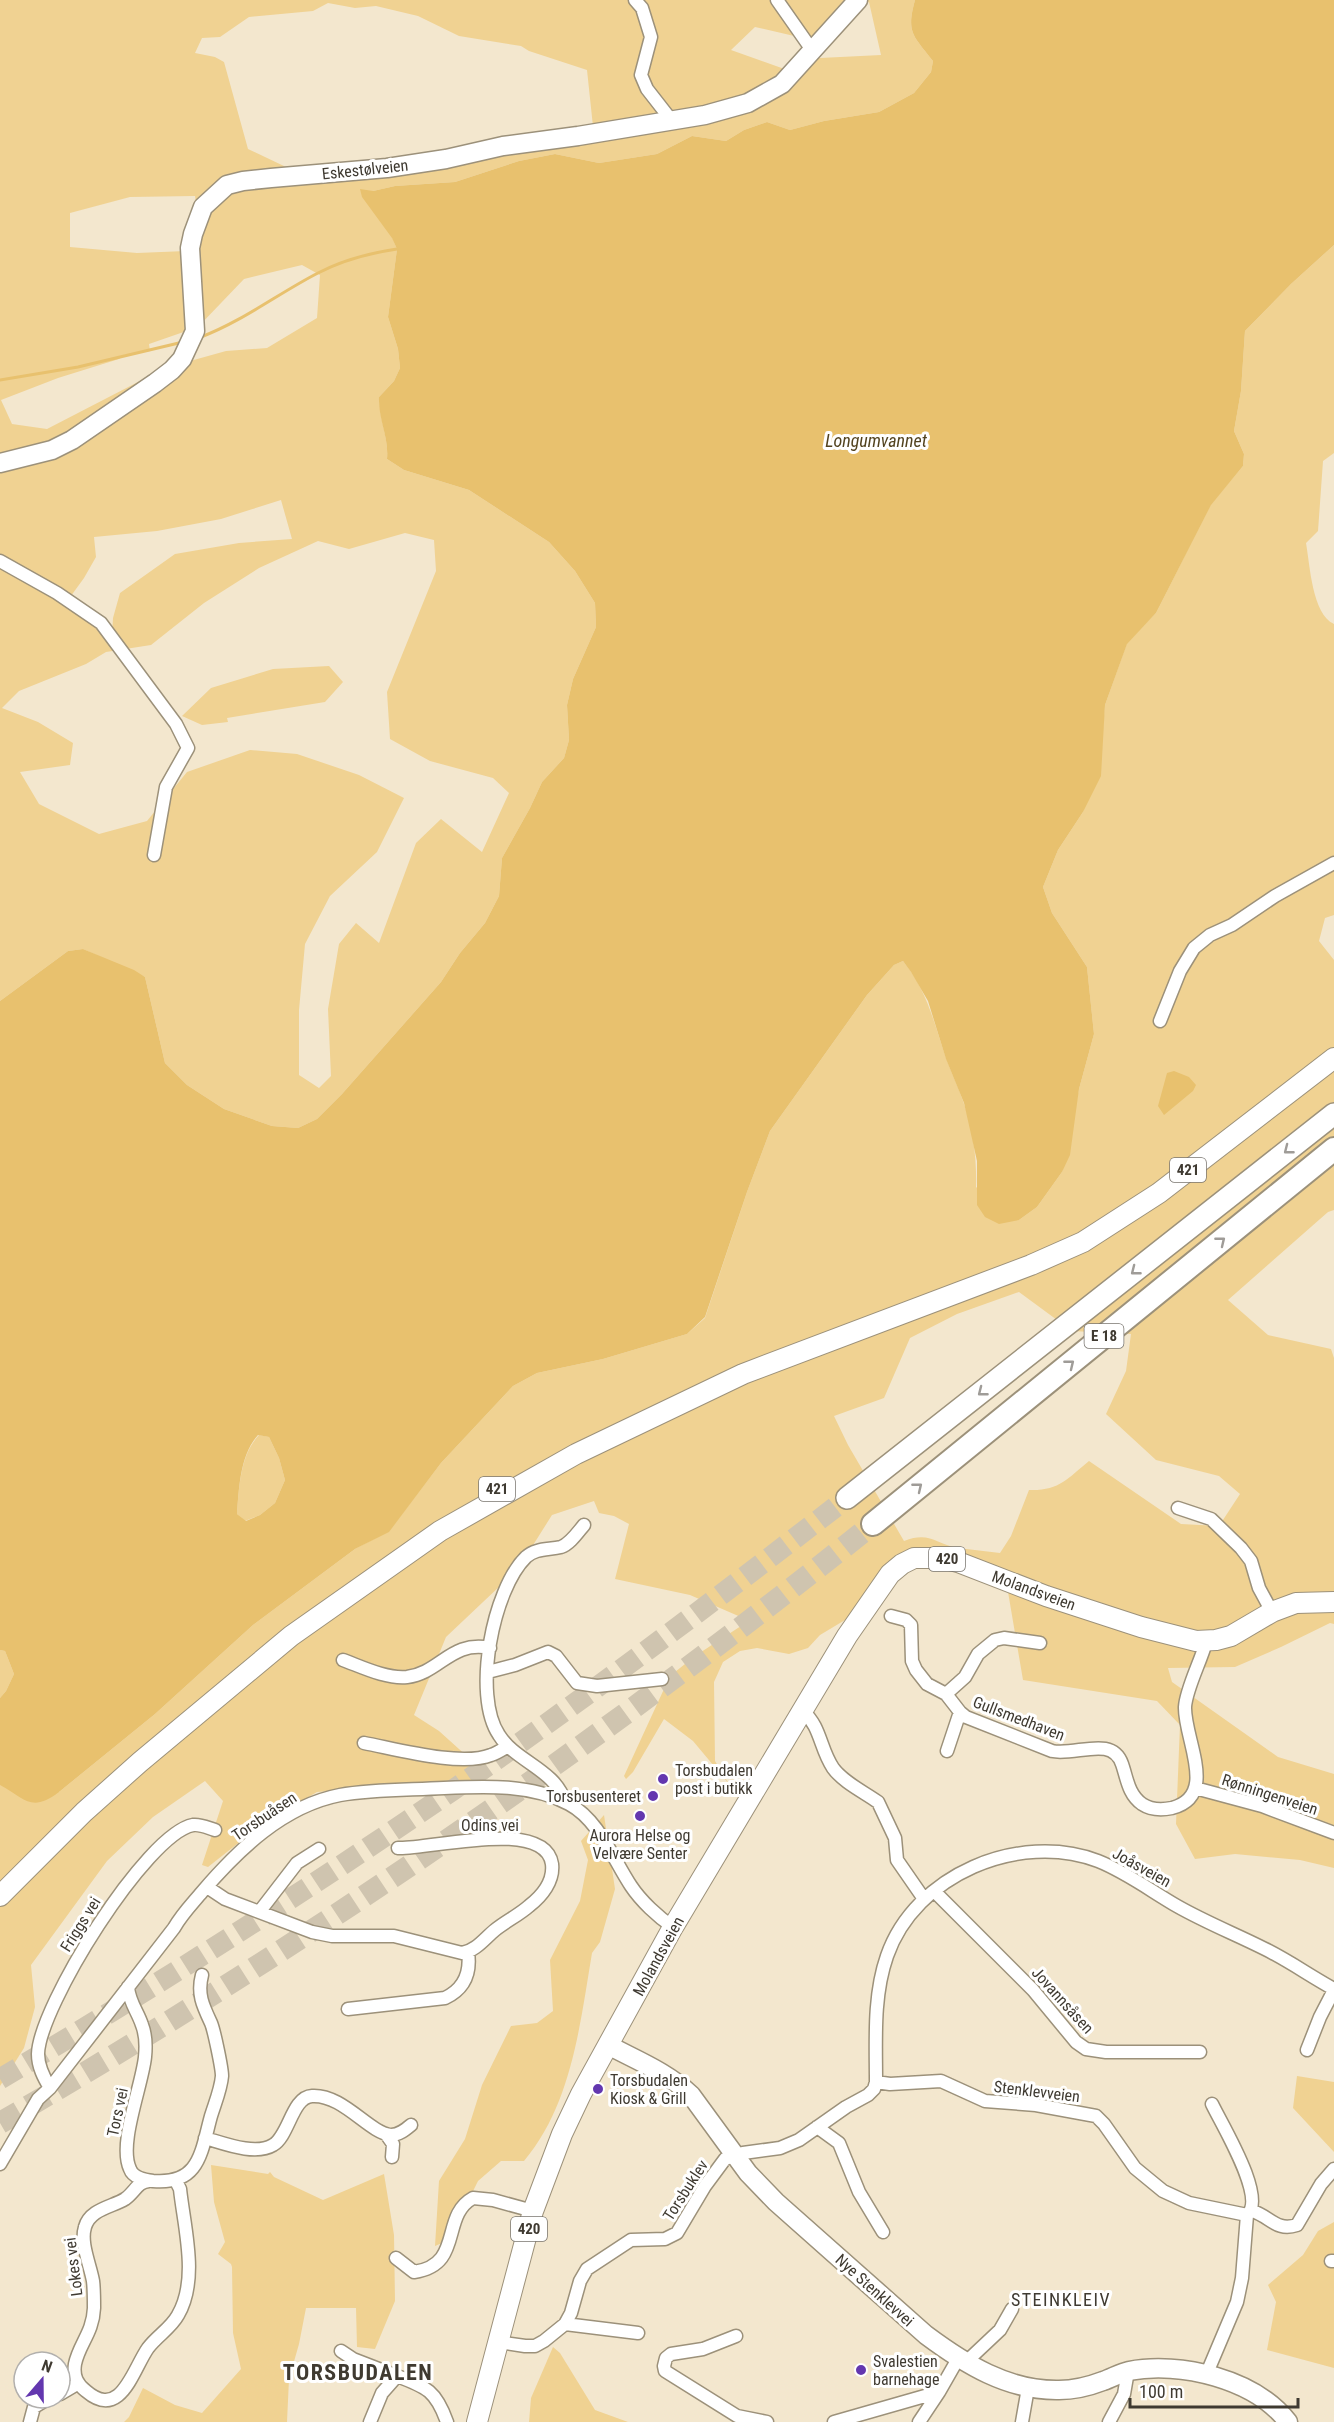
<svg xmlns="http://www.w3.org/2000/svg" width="1334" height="2422" font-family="'Roboto Condensed',sans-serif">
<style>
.green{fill:#f0d292;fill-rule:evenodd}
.water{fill:#e8c16e;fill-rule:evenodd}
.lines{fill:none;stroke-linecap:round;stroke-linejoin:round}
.stream{stroke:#e8c16e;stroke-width:3}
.trunk-tunnel{stroke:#cfc4af;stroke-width:21;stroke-dasharray:21 10;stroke-linecap:butt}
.motorway-tunnel{stroke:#cfc4af;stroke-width:22;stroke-dasharray:22 11;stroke-linecap:butt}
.minor-casing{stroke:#9c917a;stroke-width:15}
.secondary-casing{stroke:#9c917a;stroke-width:21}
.primary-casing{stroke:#9c917a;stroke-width:22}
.trunk-casing{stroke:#9c917a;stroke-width:24}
.motorway-casing{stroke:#9c917a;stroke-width:26}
.minor{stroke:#fff;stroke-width:12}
.secondary{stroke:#fff;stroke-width:18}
.primary{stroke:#fff;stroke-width:20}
.trunk{stroke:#fff;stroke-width:21}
.motorway{stroke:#fff;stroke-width:22}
.oneway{stroke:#9f9c98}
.poi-dot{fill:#6337af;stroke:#fff;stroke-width:2}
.labels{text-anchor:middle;stroke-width:6;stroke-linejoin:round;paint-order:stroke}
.shield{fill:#fff;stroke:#79756f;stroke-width:1.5}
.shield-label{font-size:15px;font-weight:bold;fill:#3f3a31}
.street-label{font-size:16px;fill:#3f3a31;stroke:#fff}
.poi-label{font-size:16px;fill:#3f3a31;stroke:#fff;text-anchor:start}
.water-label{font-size:18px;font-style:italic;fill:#53431f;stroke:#fff}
.neighbourhood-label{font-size:18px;letter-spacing:1.5px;fill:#3f3a31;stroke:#fff}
.district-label{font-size:22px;font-weight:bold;letter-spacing:1.5px;fill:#3f3a31;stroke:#fff}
</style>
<rect width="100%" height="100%" fill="#f3e7ce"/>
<path class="green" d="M0 0H915C906 33 913 35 933 61L931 72 914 93 879 112 824 121 790 130 767 122 744 130 726 141 692 136 657 154 599 163 555 154 519 161 455 182 395 186 373 191 397 249 388 317 398 349 400 368 394 381 379 397C379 419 389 438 387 459L404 470 469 490 549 542 575 571 595 603 596 627 573 679 567 705 569 740 564 758 542 782 530 808 502 858 499 896 485 923 460 953 441 982 342 1094 317 1119 298 1128 272 1126 224 1109 187 1085 165 1063 145 977 83 949 68 951 0 1001ZM869 2 881 55 800 59 790 71 731 50 755 27 820 42ZM328 3 355 8 376 6 418 16 459 36 521 46 529 51 587 70 594 136 307 177 248 149 224 62 215 57 195 53 202 38 220 37 249 17 313 11ZM195 196 198 217 186 251 137 253 70 247V213L130 197ZM302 265 320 275 317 318 267 348 226 351 165 368 47 429 12 424 1 400 58 378 119 359 124 355 150 351 149 344 198 327 244 279ZM281 500 292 539 239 543 175 554 120 593 113 618 112 635 68 600 84 578 96 557 94 537 157 531 221 519ZM405 533 434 540 436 571 387 692 390 739 430 761 493 778 509 793 482 852 441 819 416 843 379 943 356 923 339 944 328 1009 331 1076 319 1088 299 1075V1010L305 944 330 896 377 852 404 798 359 775 297 754 250 750 187 772 147 821 99 834 39 804 20 772 70 765 73 743 38 722 2 708 19 691 86 664 106 652 151 645 204 603 259 568 318 541 349 549Z
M1334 245V453L1323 461 1318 531 1306 543C1310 565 1312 614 1334 624V915L1325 918 1319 941 1334 960V1210L1328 1212 1228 1300 1268 1335 1331 1349 1334 1358V1624L1330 1623 1281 1647 1235 1667 1168 1668 1172 1682 1278 1757 1334 1774V1868L1300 1860 1235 1854 1195 1859 1176 1824 1180 1725 1157 1701 1023 1680 1007 1586 943 1569H892L855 1614 820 1635 808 1648 789 1654 757 1648 740 1651 723 1662 714 1682 715 1761 729 1784 693 1741 664 1719 633 1772 626 1779 624 1776 670 1676 695 1656 741 1626 743 1618 690 1595 615 1579 629 1524 614 1516 599 1513 594 1501 552 1515 518 1569 446 1637 414 1715 439 1731 479 1767 478 1790 383 1787 317 1792 261 1825 208 1867 202 1865 223 1801 205 1781 153 1817 107 1861 31 1965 35 2007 24 2048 0 2086V1785L59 1792 155 1714 253 1625 355 1549 389 1531 441 1463 513 1386 537 1373 603 1359 687 1334 705 1318 747 1192 770 1131 867 995 894 965 903 961C927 990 934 1023 946 1058 951 1072 958 1086 963 1101 973 1128 977 1159 976 1187L1019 1220 1037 1207 1062 1172 1079 1089 1094 1034 1087 967 1052 913 1043 887 1058 850 1083 812 1103 727 1105 705 1127 643 1156 613 1211 504 1243 466 1244 454 1234 431 1241 391 1245 331 1291 284ZM1019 1292 1072 1331 1131 1334 1126 1371 1106 1414 1156 1460 1219 1476 1240 1494 1219 1526 1181 1524 1089 1461C1067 1479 1059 1491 1029 1490L1011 1536 1000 1553C986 1551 972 1550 958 1548 935 1544 930 1531 904 1541L848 1445 834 1416 884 1398 910 1338 957 1314Z
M329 666 343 682 325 702 227 718 228 722 202 725 182 716 211 688 273 669Z
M259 1435 269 1437 279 1458 285 1480 275 1503 260 1515 245 1521 237 1514C239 1488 240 1455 259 1435Z
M0 1650 5 1651 14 1674 6 1691 0 1698Z
M604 1815 615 1889 600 1942 592 1953C580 2024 572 2104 524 2161H501L478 2181 449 2240 435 2246 439 2181 465 2139 482 2085 511 2026 537 2023 553 2011 550 1960 580 1901 588 1860 581 1841Z
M1297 2076 1334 2082V2152L1293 2108Z
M211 2165 268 2174 270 2172 274 2177 323 2200 384 2174 394 2235 395 2301 375 2349 357 2347 356 2308H306L299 2344 289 2379 287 2422H124L129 2417 143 2388 175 2405 202 2413 241 2369 233 2333 232 2267 231 2264 218 2254 225 2242 214 2202Z
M1334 2222V2368L1267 2350 1276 2302 1268 2285 1303 2255 1318 2231Z
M553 2347 560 2353 595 2410 628 2422H529L531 2398Z"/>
<path class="water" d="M915 0H1334V245L1291 284 1245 331 1241 391 1234 431 1244 454 1243 466 1211 505 1156 613 1127 644 1105 705 1101 776 1083 812 1058 850 1043 887 1052 913 1087 967 1094 1034 1079 1089 1070 1155 1062 1172 1037 1207 1019 1220 999 1224 985 1217 977 1205V1161L964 1103 946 1059 928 1001 911 972 903 961 894 965 867 995 770 1131 747 1192 705 1317 687 1334 603 1359 537 1373 513 1386 441 1463 389 1532 355 1549 253 1625 155 1714 59 1792C31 1813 26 1799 0 1785V1698L6 1691 14 1674 5 1651 0 1650V1001L68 951 83 949 134 970 145 977 165 1063 187 1085 224 1109 272 1126 298 1128 317 1119 342 1094 441 982 460 953 485 923 499 896 502 858 530 808 542 782 564 758 569 740 567 705 573 679 596 627 595 603 575 571 549 542 469 490 404 470 387 459C389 437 378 419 379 397L394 381 400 368 398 349 388 317 397 249 392 238 362 197 360 189 373 191 395 186 455 182 519 161 555 154 599 163 657 154 692 136 726 141 744 130 767 122 790 130 824 121 879 112 914 93 931 72 933 61C913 35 906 33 915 0ZM258 1435 269 1437 279 1458 285 1480 275 1503 260 1515 246 1521 237 1514C239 1488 240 1455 258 1435Z
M1174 1071 1189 1077 1196 1085 1193 1091 1164 1115 1158 1106 1167 1073Z"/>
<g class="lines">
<path class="stream" d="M201 337C243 321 279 293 318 273 343 260 370 253 397 249
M0 380 78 367 183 342"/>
<path class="trunk-tunnel" d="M0 2079C154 1987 305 1892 453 1790 587 1697 718 1598 847 1498"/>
<path class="motorway-tunnel" d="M0 2123C306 1945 597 1745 873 1524"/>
<g class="minor-casing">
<path id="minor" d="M635 0 642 8 651 37 641 75 647 89 672 121
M777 0 812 50
M0 561 57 593 101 623 176 724 188 748 166 787 154 855
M1160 1021 1180 971 1194 948 1210 935 1232 925 1275 896 1334 863
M1178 1508 1211 1519 1241 1548 1251 1561 1259 1588 1272 1612
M891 1616 906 1620 911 1625 912 1661 916 1670 927 1684 946 1694 960 1712 966 1717 1052 1751C1076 1756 1112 1735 1122 1764 1127 1778 1128 1794 1142 1804 1151 1810 1162 1810 1172 1808 1219 1796 1184 1739 1185 1707 1186 1689 1201 1661 1206 1642
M343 1660C362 1667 386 1679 407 1677 440 1673 451 1640 490 1648
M488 1672 515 1665 548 1652 556 1656 577 1683 597 1686 662 1679
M946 1694 965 1677 978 1654 995 1640 1004 1638 1040 1643
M803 1711C821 1727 820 1749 833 1768 843 1782 864 1792 878 1802L895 1838 897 1860 924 1899
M364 1743C396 1749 461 1767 491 1755 497 1753 503 1749 508 1746
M947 1751 960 1712
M1195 1788 1262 1806 1334 1833
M565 1802C555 1769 516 1762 499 1735 472 1695 493 1589 526 1557 536 1548 548 1550 561 1547 570 1544 578 1532 584 1525
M207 1887 225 1899 312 1932 332 1936H394L462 1953C476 1951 485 1938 495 1930 506 1921 519 1915 529 1906 542 1896 554 1881 552 1864 545 1817 428 1850 398 1848
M934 1891 1033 1990 1076 2042 1086 2049 1106 2052H1200
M260 1911 297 1863 319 1849
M128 1987C129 2002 138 2012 142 2025 146 2035 146 2047 145 2057 142 2086 118 2144 130 2169 133 2178 145 2180 153 2181 200 2185 201 2152 211 2116 215 2103 221 2089 222 2076 222 2068 214 2030 211 2023 203 2006 197 1994 202 1975
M348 2009 445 1998C464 1989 471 1973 468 1952
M1307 2050 1320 2017 1334 1990
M876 2082C876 2040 873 1996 887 1956 915 1875 1019 1831 1098 1861 1126 1872 1151 1891 1177 1906 1205 1922 1235 1934 1263 1948 1288 1960 1310 1976 1334 1989
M50 2088C44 2078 38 2067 38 2054 39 2007 146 1834 193 1825 201 1824 208 1828 215 1830
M1212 2104C1222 2125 1267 2198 1247 2215
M817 2127 839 2143 859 2192 883 2232
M386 2134 393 2144 392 2157
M205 2138C223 2143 255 2156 273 2145 289 2136 292 2097 312 2096 343 2094 369 2133 391 2135 399 2135 405 2130 411 2125
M0 2164 38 2099 50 2088 174 1928C182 1914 192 1904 202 1892 238 1850 283 1806 340 1795 374 1789 410 1790 444 1788 486 1786 531 1784 569 1804 599 1820 613 1859 631 1886 641 1901 658 1917 673 1927
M149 2181C137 2182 135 2192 125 2199 112 2207 90 2209 85 2227 80 2243 90 2264 93 2281 94 2289 94 2299 94 2308 93 2333 79 2344 75 2364 73 2376 77 2384 86 2391 121 2421 133 2369 148 2348 157 2336 171 2328 178 2315 199 2279 184 2227 180 2189L176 2181
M1252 2211C1270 2216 1276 2232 1297 2225L1321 2184 1334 2169
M396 2258 414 2272C464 2265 440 2216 473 2198L493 2200 533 2211
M1331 2261H1334
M565 2324 638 2333
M736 2336 703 2349 671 2354 666 2358 664 2366 665 2371 737 2416 767 2422
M498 2342 525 2346H535L544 2341 565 2324 571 2313 580 2281 587 2269 631 2240 665 2239 677 2233 705 2186 725 2159 743 2153 780 2148 799 2140 846 2107 868 2095 874 2089 876 2082 890 2084 941 2081 985 2101 1036 2105 1096 2116 1104 2124 1135 2168 1163 2191 1189 2203 1247 2215 1242 2278 1237 2302 1207 2373
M341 2351 353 2359 397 2376
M966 2362 1000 2330 1012 2309
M60 2394 77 2384
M30 2422 34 2407 49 2398
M370 2422 382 2393 397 2376C427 2387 436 2391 447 2422
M834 2422 939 2392 959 2357
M919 2422 939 2392
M1022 2422 1028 2388
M1109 2422 1124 2394 1128 2371"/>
</g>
<g class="secondary-casing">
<path id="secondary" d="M0 463 52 450 72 440 155 383 172 370 182 359 195 331 190 248 193 234 203 207 227 185 243 181 271 178 387 168 446 159 503 146 578 136 705 115 748 103 782 84 858 0
M608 2045C636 2060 667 2072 691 2095L748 2173 776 2202 926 2335C965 2364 1008 2391 1059 2390 1073 2390 1090 2386 1103 2381 1112 2378 1120 2373 1129 2371 1180 2361 1255 2379 1288 2422"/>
</g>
<g class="primary-casing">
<path id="primary" d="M0 1896 84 1812 140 1762 291 1636 440 1531 576 1454 743 1374 1031 1265 1083 1242 1159 1193 1334 1058
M477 2422 533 2211 562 2134 581 2094 673 1927 847 1636 890 1574 902 1564 914 1558H942L958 1562 1046 1596 1141 1627 1196 1641 1216 1640 1231 1636 1272 1612 1296 1603 1334 1602"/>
</g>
<g class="trunk-casing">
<path id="trunk" d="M847 1498 1334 1114"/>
</g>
<g class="motorway-casing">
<path id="motorway" d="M873 1524 1334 1149"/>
</g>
<use href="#minor" class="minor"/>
<use href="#secondary" class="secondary"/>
<use href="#primary" class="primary"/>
<use href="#trunk" class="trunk"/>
<use href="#motorway" class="motorway"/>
</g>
<defs><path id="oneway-chevron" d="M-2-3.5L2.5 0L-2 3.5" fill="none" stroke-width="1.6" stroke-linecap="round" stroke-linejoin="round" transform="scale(1.5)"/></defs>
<g class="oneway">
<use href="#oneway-chevron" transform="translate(1288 1150) rotate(142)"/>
<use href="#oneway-chevron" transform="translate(1221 1241) rotate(-39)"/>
<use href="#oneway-chevron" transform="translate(1135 1271) rotate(142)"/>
<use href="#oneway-chevron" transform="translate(1070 1364) rotate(-39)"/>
<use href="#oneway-chevron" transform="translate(982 1392) rotate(142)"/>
<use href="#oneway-chevron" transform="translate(918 1487) rotate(-39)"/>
</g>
<g class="poi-dot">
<circle cx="663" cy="1779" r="6"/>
<circle cx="653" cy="1796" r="6"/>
<circle cx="640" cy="1816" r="6"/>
<circle cx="598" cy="2089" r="6"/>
<circle cx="861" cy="2370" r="6"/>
</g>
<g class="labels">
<g class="shield">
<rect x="1170" y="1158" width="36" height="24" rx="4.5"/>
<rect x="1084.5" y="1324" width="39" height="24" rx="4.5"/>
<rect x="479" y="1477" width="36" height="24" rx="4.5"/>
<rect x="929" y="1547" width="36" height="24" rx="4.5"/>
<rect x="511" y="2217" width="36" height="24" rx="4.5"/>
</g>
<g class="shield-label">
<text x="1188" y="1175">421</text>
<text x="1104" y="1341">E 18</text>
<text x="497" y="1494">421</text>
<text x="947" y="1564">420</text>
<text x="529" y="2234">420</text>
</g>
<g class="street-label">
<text transform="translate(365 169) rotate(-6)" y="6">Eskestølveien</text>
<text transform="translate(1034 1590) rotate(20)" y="6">Molandsveien</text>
<text transform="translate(1019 1718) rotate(21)" y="6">Gullsmedhaven</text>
<text transform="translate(1270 1794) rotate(18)" y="6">Rønningenveien</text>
<text transform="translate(264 1816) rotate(-34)" y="6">Torsbuåsen</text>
<text x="490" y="1831">Odins vei</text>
<text transform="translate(1142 1867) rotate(29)" y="6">Joåsveien</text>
<text transform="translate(80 1924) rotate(-58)" y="6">Friggs vei</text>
<text transform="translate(658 1956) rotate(-61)" y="6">Molandsveien</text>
<text transform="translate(1063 2000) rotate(48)" y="6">Jovannsåsen</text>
<text transform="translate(1037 2091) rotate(7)" y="6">Stenklevveien</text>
<text transform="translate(117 2112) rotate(-78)" y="6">Tors vei</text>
<text transform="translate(685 2190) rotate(-57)" y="6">Torsbuklev</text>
<text transform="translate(73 2267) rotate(-97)" y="6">Lokes vei</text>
<text transform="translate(875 2290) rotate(42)" y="6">Nye Stenklevvei</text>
</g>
<g class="poi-label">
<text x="675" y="1776">Torsbudalen<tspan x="675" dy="18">post i butikk</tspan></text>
<text x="641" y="1802" text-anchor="end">Torsbusenteret</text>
<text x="640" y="1841" text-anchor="middle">Aurora Helse og<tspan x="640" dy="18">Velvære Senter</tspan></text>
<text x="610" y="2086">Torsbudalen<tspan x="610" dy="18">Kiosk &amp; Grill</tspan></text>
<text x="873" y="2367">Svalestien<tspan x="873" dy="18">barnehage</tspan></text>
</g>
<g class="water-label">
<text x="876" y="447">Longumvannet</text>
</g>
<g class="neighbourhood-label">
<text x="1061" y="2306">STEINKLEIV</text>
</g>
<g class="district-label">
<text x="358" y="2380">TORSBUDALEN</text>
</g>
</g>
<g transform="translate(42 2380) rotate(20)"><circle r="28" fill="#ffffff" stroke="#b2b0ad" stroke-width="1.5"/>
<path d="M0-4.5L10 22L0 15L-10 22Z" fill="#6337af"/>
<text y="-9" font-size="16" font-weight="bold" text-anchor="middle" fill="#3f3a31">N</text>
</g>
<path d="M1130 2398v9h168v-9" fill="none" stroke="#3f3a31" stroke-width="3"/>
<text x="1139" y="2398" font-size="18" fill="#3f3a31" stroke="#ffffff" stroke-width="4.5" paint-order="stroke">100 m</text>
</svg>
